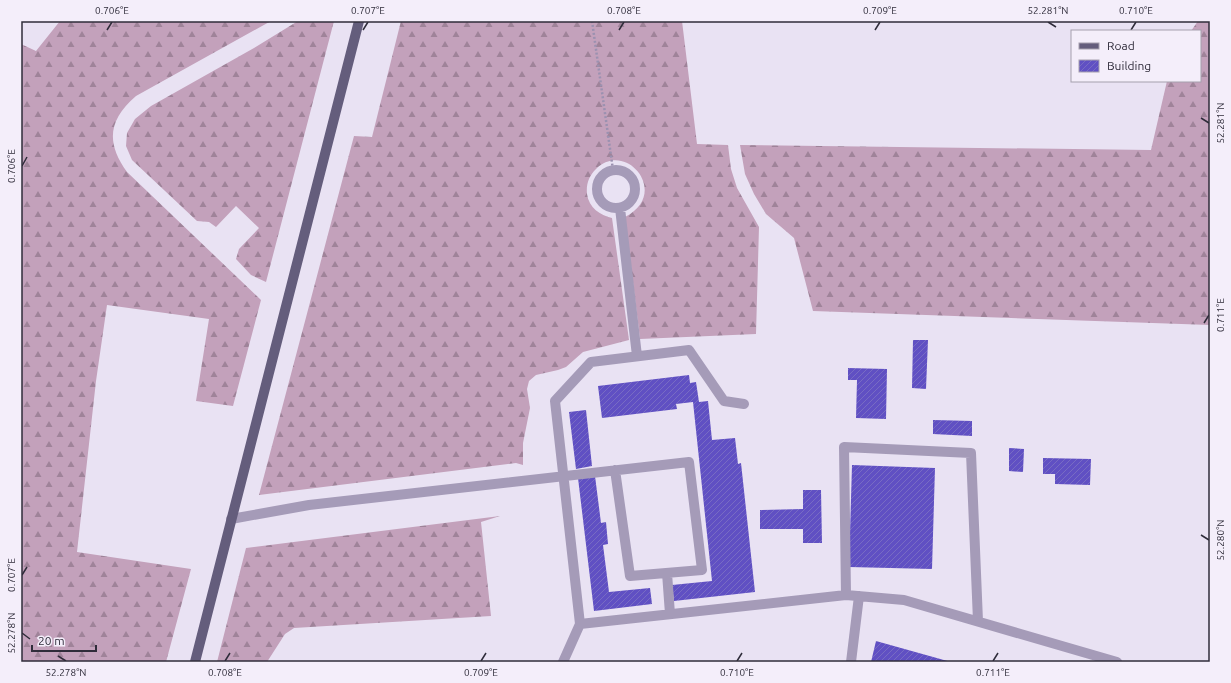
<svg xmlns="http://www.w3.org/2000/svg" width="1231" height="683" font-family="Ubuntu,sans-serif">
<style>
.forest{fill:url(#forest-firs)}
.building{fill:url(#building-hatch)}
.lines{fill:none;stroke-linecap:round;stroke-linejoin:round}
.path{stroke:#9b91b0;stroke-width:2.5;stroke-dasharray:2 2;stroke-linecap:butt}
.minor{stroke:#a59bb8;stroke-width:10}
.major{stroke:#645d7c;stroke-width:10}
.ticks{fill:none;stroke:#2f2c3a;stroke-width:1.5}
.neatline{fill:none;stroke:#2f2c3a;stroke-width:1.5}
.ticks-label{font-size:10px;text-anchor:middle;fill:#2f2c3a}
</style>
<defs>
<pattern id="forest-firs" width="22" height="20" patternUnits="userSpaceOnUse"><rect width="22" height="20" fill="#c3a1bb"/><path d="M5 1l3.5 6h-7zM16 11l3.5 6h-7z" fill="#9f8399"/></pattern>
<pattern id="building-hatch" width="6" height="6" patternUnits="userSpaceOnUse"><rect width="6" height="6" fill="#6050c3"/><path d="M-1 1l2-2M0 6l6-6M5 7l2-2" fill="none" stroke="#786cc3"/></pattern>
</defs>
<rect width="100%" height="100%" fill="#e9e2f3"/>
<path class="forest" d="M60 21H271L136 96C108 120 106 143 127 172L261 300 233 406 196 401 209 319 107 305 96 381 77 552 191 569 166 662H21V44L36 51Z
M298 21H334L266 282 251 275 236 259 239 249 259 228 236 206 216 227 209 222 197 221 132 160 126 146 127 133 135 119 151 106 254 48Z
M401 21H682L697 144 728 145 731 169 737 188 759 227 756 334 640 339 625 217C671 194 626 139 596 169 589 176 586 184 587 194 589 208 600 215 612 218L629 340 583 352 566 367 558 370 536 375 529 381 527 389 530 408 523 443V465L516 463 259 495 354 136 372 137Z
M1198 21H1210V325L813 311 794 238 766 214 754 194 745 174 740 145 1151 150 1167 81H1200V31H1191Z
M500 516 481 522 491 616 294 628 285 634 267 662H217L246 548Z"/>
<path class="building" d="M913 340H928L926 389 912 388Z
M848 368 887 369 886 419 856 418 857 380H848Z
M689 375 690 383 696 382 699 402 708 401 712 440 735 438 738 464 741 463 755 592 674 601 672 585 712 581 693 402 676 404 677 409 602 418 598 386Z
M586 410 592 466 576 469 569 412Z
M933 420 972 421V436L933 434Z
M1009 448 1024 449 1023 472 1009 471Z
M1043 458 1091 459 1090 485 1055 484V474H1043Z
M852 465 935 468 932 569 849 567Z
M595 476 601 523 606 522 608 544 603 545 609 592 650 588 652 604 594 611 578 478Z
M803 490H821L822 543H803V529H760V510L803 509Z
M876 641 951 662H871Z"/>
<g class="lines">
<path class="path" d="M592 21 613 170"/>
<path class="minor" d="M597 189a19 19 0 1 1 38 0a19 19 0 1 1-38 0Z
M620 208 637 356
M744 404 724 401 689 350 591 362 555 401 580 624 846 595 904 600 1117 662
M231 519 309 505 689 462 702 570 630 576 615 470
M667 573 670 614
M846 595 844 447 971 453 978 621
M563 662 580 624
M851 662 859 596"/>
<path class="major" d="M195 662 359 21"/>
</g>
<path class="ticks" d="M1048 22 1056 27M107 30 112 22M363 30 368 22M619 30 624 22M875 30 880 22M1131 30 1136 22M1201 118 1209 123M22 166 27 157M1204 323 1209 315M1201 535 1209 540M22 575 27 567M22 633 30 639M58 656 66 661M225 661 230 653M481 661 486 653M737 661 742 653M993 661 998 653"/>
<rect width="1231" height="683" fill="none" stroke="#f4eefa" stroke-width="44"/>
<rect x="1071" y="30" width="130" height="52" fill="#f4eefa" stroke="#a5a0ad"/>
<rect x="1079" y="43" width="20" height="6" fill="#645d7c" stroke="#a5a0ad"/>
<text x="1107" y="50" font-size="12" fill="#2f2c3a">Road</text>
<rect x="1079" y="60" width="20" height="12" fill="url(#building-hatch)" stroke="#a5a0ad"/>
<text x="1107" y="70" font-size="12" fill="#2f2c3a">Building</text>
<path d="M32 645v6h64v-6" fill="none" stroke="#2f2c3a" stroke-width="2"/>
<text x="38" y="645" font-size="12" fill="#2f2c3a" stroke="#f4eefa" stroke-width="3" paint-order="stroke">20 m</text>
<rect x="22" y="22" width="1187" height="639" class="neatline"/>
<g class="ticks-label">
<text x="112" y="14">0.706°E</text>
<text x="368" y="14">0.707°E</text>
<text x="624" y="14">0.708°E</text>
<text x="880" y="14">0.709°E</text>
<text x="1048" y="14">52.281°N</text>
<text x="1136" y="14">0.710°E</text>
<text transform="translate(1220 123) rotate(-90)" y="4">52.281°N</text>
<text transform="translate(11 166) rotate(-90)" y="4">0.706°E</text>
<text transform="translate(1220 315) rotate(-90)" y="4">0.711°E</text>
<text transform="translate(1220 540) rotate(-90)" y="4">52.280°N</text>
<text transform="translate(11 575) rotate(-90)" y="4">0.707°E</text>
<text transform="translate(11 633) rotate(-90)" y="4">52.278°N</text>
<text x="66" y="676">52.278°N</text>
<text x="225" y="676">0.708°E</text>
<text x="481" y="676">0.709°E</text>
<text x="737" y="676">0.710°E</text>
<text x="993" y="676">0.711°E</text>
</g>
</svg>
